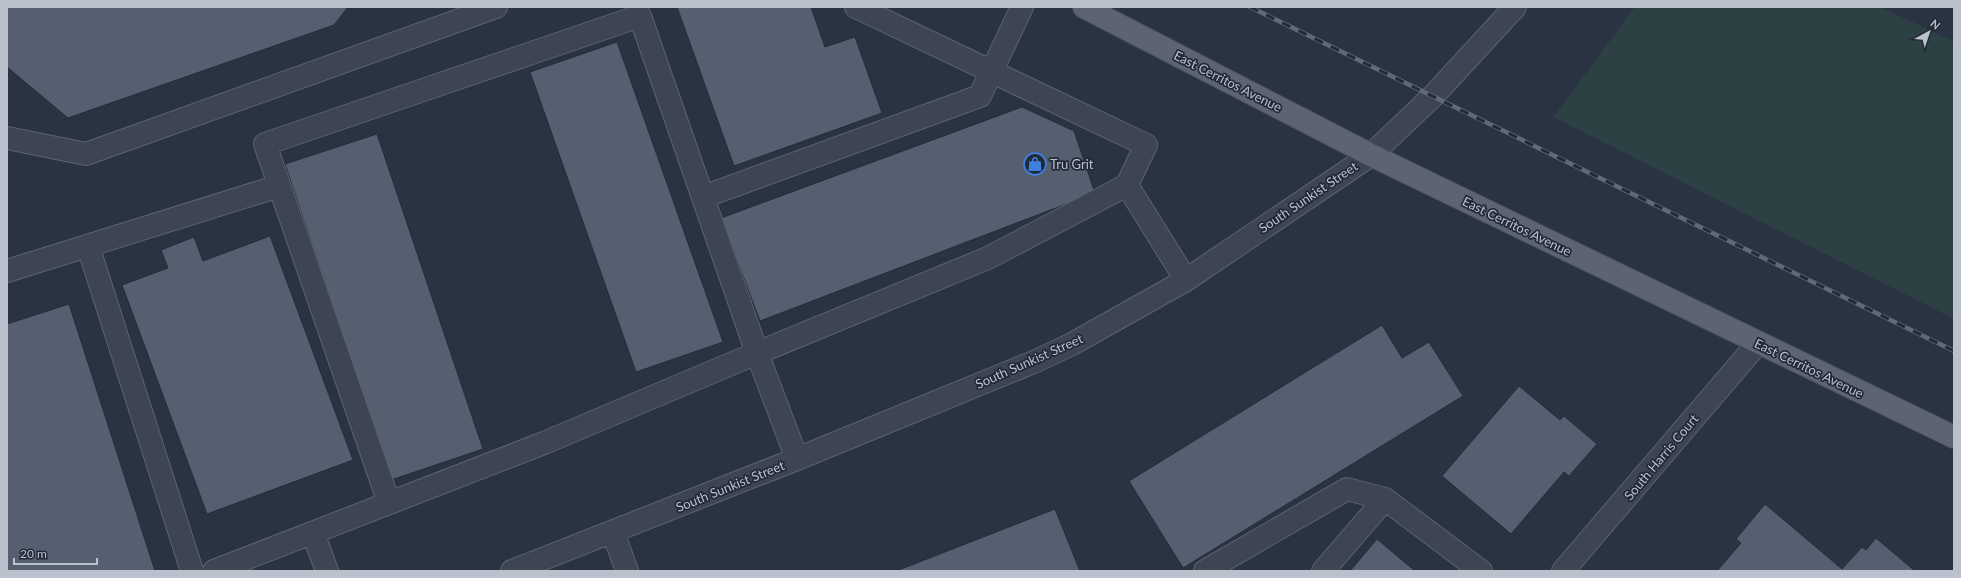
<svg xmlns="http://www.w3.org/2000/svg" width="1961" height="578" font-family="Lato,sans-serif">
<style>
.green{fill:#2d4144}
.building{fill:#555f6f;stroke:#252c39}
.lines{fill:none;stroke-linecap:round;stroke-linejoin:round}
.minor-casing{stroke:#5c636f;stroke-width:24}
.major-casing{stroke:#484e5b;stroke-width:24}
.minor{stroke:#3e4552;stroke-width:22}
.major{stroke:#5c6472;stroke-width:22}
.rail-casing{stroke:#616978;stroke-width:4.5}
.rail{stroke:#232a37;stroke-width:3;stroke-dasharray:9;stroke-linecap:butt}
.labels{text-anchor:middle;stroke-width:3.5;stroke-linejoin:round;paint-order:stroke}
.street-label{font-size:13px;fill:#bbc1cc;stroke:#232a37}
.poi-label{font-size:13px;fill:#bbc1cc;stroke:#232a37;text-anchor:start}
</style>
<rect width="100%" height="100%" fill="#2a3342"/>
<path class="green" d="M1635 7H1881L1954 42V319L1553 117Z"/>
<path class="building" d="M7 7H348L334 25 68 118 7 67Z
M677 7H811L825 47 855 37 882 113 734 166Z
M617 42 723 342 636 372 530 72Z
M1022 107 1074 131 1095 193 760 321 721 218Z
M377 134 483 449 391 480 285 164Z
M270 236 353 460 207 514 122 285 168 268 161 250 194 237 203 261Z
M69 304 155 571H7V324Z
M1382 325 1402 358 1429 342 1463 396 1183 568 1129 481Z
M1519 386 1560 420 1564 416 1597 444 1569 476 1564 472 1511 534 1442 476Z
M1765 504 1842 569 1862 547 1866 550 1876 538 1915 571H1717L1741 543 1736 539Z
M1055 509 1080 571H896Z
M1377 539 1415 571H1350Z"/>
<g class="lines">
<g class="minor-casing">
<path id="minor" d="M856 7 1146 145 1127 185
M7 138 86 154 496 7
M703 197 980 96 1022 7
M88 246 192 571
M7 271 279 186
M389 503 265 144 640 16 757 353 797 459
M613 532 627 571
M313 533 327 571
M214 571 544 443 757 353 988 258 1127 185 1186 280
M512 571 797 459 1036 361 1072 344 1186 280 1371 155 1433 96 1515 7
M1205 571 1347 489 1385 499
M1323 571 1385 499 1481 571
M1563 571 1758 343"/>
</g>
<g class="major-casing">
<path id="major" d="M1084 7 1371 155 1954 437"/>
</g>
<use href="#minor" class="minor"/>
<use href="#major" class="major"/>
<g class="rail-casing">
<path id="rail" d="M1250 7 1954 351"/>
</g>
<use href="#rail" class="rail"/>
</g>
<defs>
<g id="shop-ring" transform="scale(1.15)"><circle r="9.5" fill="#232a37" stroke="#3f7fe0" stroke-width="1.5"/><path d="M-5-2.5h2.3a2.7 3.5 0 0 1 5.4 0H5L5.5 6h-11ZM-1.5-2.5h3a1.5 2.3 0 0 0-3 0Z" fill="#3f7fe0"/></g>
</defs>
<g fill-rule="evenodd">
<use href="#shop-ring" x="1035" y="164"/>
</g>
<g class="labels">
<g class="street-label">
<text transform="translate(1228 81) rotate(27)" y="5">East Cerritos Avenue</text>
<text transform="translate(1308 197) rotate(-34)" y="5">South Sunkist Street</text>
<text transform="translate(1517 226) rotate(26)" y="5">East Cerritos Avenue</text>
<text transform="translate(1029 361) rotate(-24)" y="5">South Sunkist Street</text>
<text transform="translate(1809 368) rotate(26)" y="5">East Cerritos Avenue</text>
<text transform="translate(1661 457) rotate(-50)" y="5">South Harris Court</text>
<text transform="translate(730 486) rotate(-22)" y="5">South Sunkist Street</text>
</g>
<g class="poi-label">
<text x="1050" y="169">Tru Grit</text>
</g>
</g>
<rect width="1961" height="578" fill="none" stroke="#bbc1cc" stroke-width="16"/>
<g transform="translate(1929 32) rotate(40)" stroke="#232a37" stroke-width="3" paint-order="stroke">
<path d="M0-3L7 15L0 10L-7 15Z" fill="#bbc1cc"/>
<text y="-6" font-size="11" font-weight="bold" text-anchor="middle" fill="#bbc1cc">N</text>
</g>
<path d="M14 558v6h83v-6" fill="none" stroke="#bbc1cc" stroke-width="2"/>
<text x="20" y="558" font-size="12" fill="#bbc1cc" stroke="#232a37" stroke-width="3" paint-order="stroke">20 m</text>
</svg>
